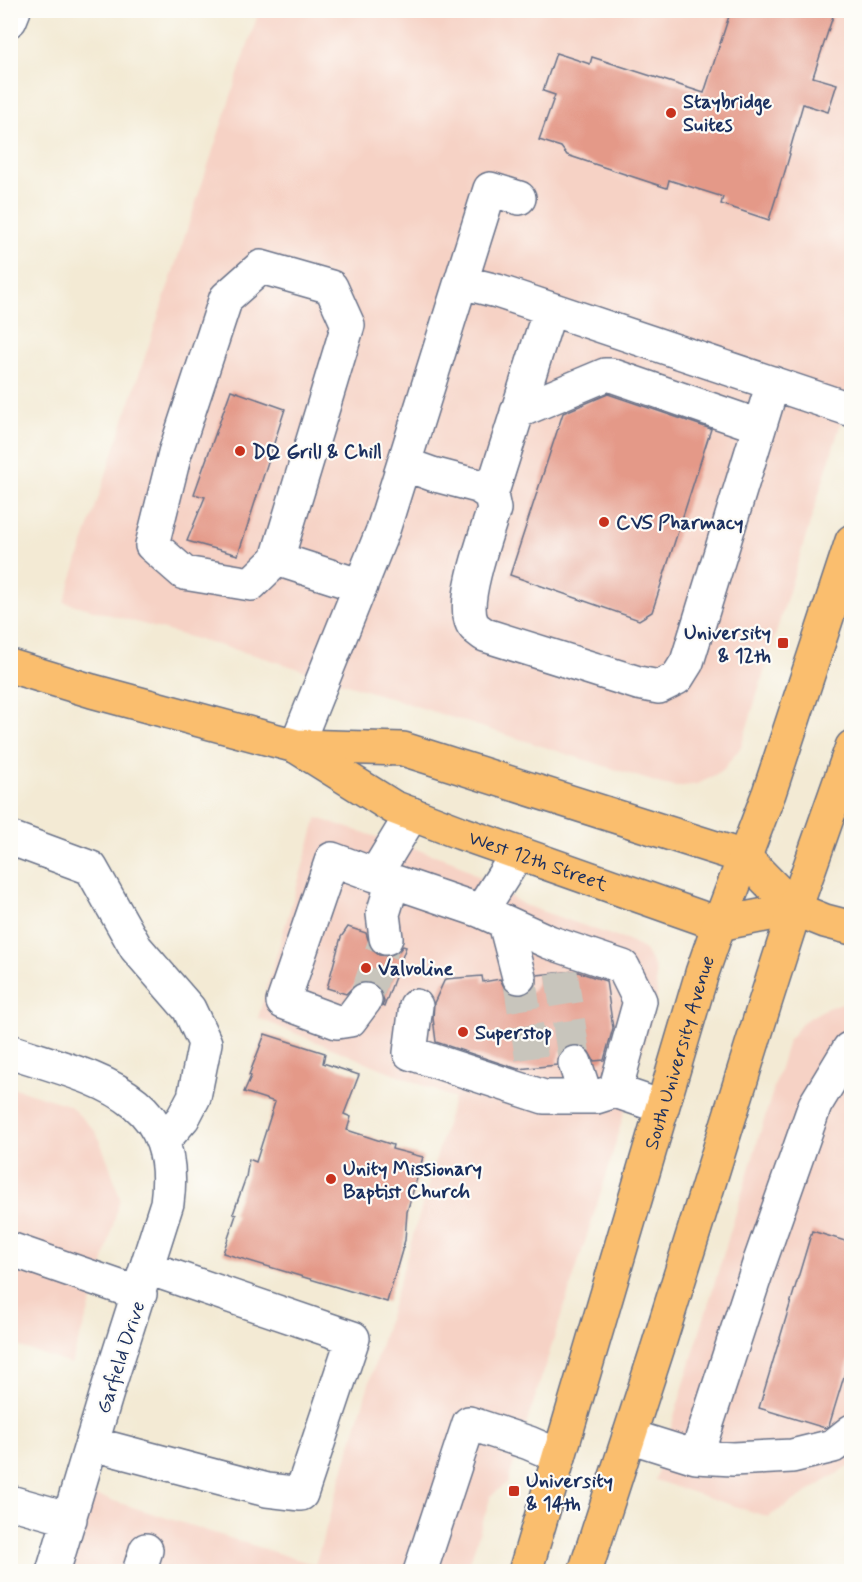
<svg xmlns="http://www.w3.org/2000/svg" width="862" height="1582" font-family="Mynerve,sans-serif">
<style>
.built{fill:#f6d2c5}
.building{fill:#e49988}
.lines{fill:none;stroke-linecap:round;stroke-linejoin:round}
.minor-tunnel{stroke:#c8c5bc;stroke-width:33;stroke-dasharray:33 16;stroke-linecap:butt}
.minor-casing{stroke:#677087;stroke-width:36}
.major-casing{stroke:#677087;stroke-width:36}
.minor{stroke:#fff;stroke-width:33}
.major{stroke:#fabe6e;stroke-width:33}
.poi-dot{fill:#c8321e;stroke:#fdfcf7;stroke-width:2}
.labels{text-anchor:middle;stroke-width:4.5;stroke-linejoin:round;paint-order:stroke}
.poi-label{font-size:20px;font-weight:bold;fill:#1b2f5e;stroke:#fdfcf7;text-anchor:start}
.street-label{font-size:20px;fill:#1b2f5e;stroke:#fdfcf7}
</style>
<rect width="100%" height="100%" fill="#fdfcf7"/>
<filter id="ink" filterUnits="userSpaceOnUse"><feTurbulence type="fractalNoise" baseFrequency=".0167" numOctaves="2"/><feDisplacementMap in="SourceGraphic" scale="12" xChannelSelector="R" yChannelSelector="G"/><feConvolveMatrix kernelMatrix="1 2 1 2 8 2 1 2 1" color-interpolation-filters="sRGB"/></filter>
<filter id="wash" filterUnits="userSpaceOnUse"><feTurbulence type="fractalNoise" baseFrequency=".008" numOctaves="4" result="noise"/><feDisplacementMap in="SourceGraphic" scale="24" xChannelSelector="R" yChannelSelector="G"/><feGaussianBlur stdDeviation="1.35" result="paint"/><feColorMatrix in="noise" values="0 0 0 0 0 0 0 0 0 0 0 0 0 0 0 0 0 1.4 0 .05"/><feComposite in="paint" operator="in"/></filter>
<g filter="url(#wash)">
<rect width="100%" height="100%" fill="#f3ead4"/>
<path class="built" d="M259 11H851V390L741 747 722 771 698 784 676 787 661 784 268 659 64 602Z
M317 818 453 861 524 905 631 942 645 950 655 968 657 996 608 1170 508 1482 491 1496 467 1571 53 1572 79 1490 315 1565 454 1098 258 1018Z
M845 1002 851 1003V1465L768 1517 655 1480 788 1041 804 1021 825 1009Z
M11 1087 69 1105 96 1132 109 1164 120 1198 99 1280 71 1364 11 1344Z"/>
<g id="blocks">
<path class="building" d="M731 10H835L813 77 837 84 828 112 803 104 789 153 790 154 783 178H782L769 220 721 204 723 197 669 180 667 188 567 155 561 147 539 140 555 95 543 91 556 53 590 64 592 57 704 93Z
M231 390 285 409 238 555 187 541 205 497 194 494Z
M608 394 711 429 655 603 652 612 639 620 510 575 563 413Z
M348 927 366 933 371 949 379 955 389 956 397 953 403 946 406 947 384 1007 382 1006 384 1002 382 992 376 985 368 982 357 983 346 994 327 988 341 937Z
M575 971 606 981 613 1028 604 1060 594 1061 587 1049 579 1045H570L561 1051 557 1059V1065L518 1069 436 1042 433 1018 434 1003 445 979 482 976 483 982 500 979 506 991 513 995H523L533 990 537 983V975Z
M265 1034 325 1053 323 1063 359 1075 344 1114 351 1117 347 1130 393 1145 392 1149 423 1157 407 1212 405 1240 387 1302 223 1253 236 1215 233 1214 246 1177 249 1159 256 1162 275 1102 244 1092 251 1076 249 1075Z
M812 1231 852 1243V1350L829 1426 825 1428 759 1408Z"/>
</g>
</g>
<g filter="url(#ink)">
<use href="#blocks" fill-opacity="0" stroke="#677087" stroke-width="1.5"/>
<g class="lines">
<path class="minor-tunnel" d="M561 972 575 1063
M519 977 533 1067
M365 1000 386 938"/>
<g class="minor-casing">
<path id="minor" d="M10 20 14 10
M261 267 331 287 348 325 277 559 251 584 184 573 152 545 175 453 226 298Z
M461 282 497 291 852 410
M517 412 605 375H611L759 426
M404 464 432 474 478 486 491 495 494 509C486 535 461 600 472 623 474 628 481 632 485 635L638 683 659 687 677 678 687 662 773 383
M491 495 550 309
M277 559 361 586
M296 746 383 530 490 189 519 198
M10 838 91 868 136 948 189 1009 205 1043 194 1097 183 1118 163 1141
M375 875 481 911 549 942 623 967 640 1001 615 1091 596 1097H544L410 1053 416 1006
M481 911 518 853
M505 923 519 977
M386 938 383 914 393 881
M365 1000 350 1020 337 1022 283 1002 332 859 375 875 412 814
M10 1051C93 1079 182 1092 167 1203L111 1379 53 1572
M575 1063 586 1097
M615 1091 662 1107
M10 1249 140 1294
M629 1436 696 1457 759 1264 815 1105 849 1049 852 1050
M93 1444 267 1490 301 1494 353 1338 148 1268
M696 1457 733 1459 792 1456 833 1446 852 1431
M10 1502 70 1519
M139 1572 146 1550
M420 1572 469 1423 529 1443 559 1456"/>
</g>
<g class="major-casing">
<g id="major">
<path d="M10 666 92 691 296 746 403 749 744 857 795 909 825 921 852 928"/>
<path id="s1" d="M297 747 393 807 461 833 719 924 795 909"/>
<path id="s2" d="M525 1572 702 973 719 924 769 793 852 541"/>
<path d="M585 1572 658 1347 764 1006 795 909 852 747"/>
</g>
</g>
<use href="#minor" class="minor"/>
<use href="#major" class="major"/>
</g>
</g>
<g class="poi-dot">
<circle cx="671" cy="113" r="6"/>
<circle cx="240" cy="451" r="6"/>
<circle cx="604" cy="522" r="6"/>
<rect x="777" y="637" width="12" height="12" rx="3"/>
<circle cx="366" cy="968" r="6"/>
<circle cx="463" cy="1032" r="6"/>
<circle cx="331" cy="1179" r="6"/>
<rect x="508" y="1485" width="12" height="12" rx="3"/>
</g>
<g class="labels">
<g class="poi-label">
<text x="683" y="108">Staybridge<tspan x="683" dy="23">Suites</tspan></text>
<text x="252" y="458">DQ Grill &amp; Chill</text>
<text x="616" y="529">CVS Pharmacy</text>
<text x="771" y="639" text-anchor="end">University<tspan x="771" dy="23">&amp; 12th</tspan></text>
<text x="378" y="975">Valvoline</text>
<text x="475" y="1039">Superstop</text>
<text x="343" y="1175">Unity Missionary<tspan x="343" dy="23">Baptist Church</tspan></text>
<text x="526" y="1487">University<tspan x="526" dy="23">&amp; 14th</tspan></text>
</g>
<g class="street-label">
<text dy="7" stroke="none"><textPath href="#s1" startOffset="268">West 12th Street</textPath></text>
<text dy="7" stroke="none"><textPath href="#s2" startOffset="542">South University Avenue</textPath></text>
<text transform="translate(120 1357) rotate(-72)" y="7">Garfield Drive</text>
</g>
</g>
<rect width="862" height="1582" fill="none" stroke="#fdfcf7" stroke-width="36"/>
</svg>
